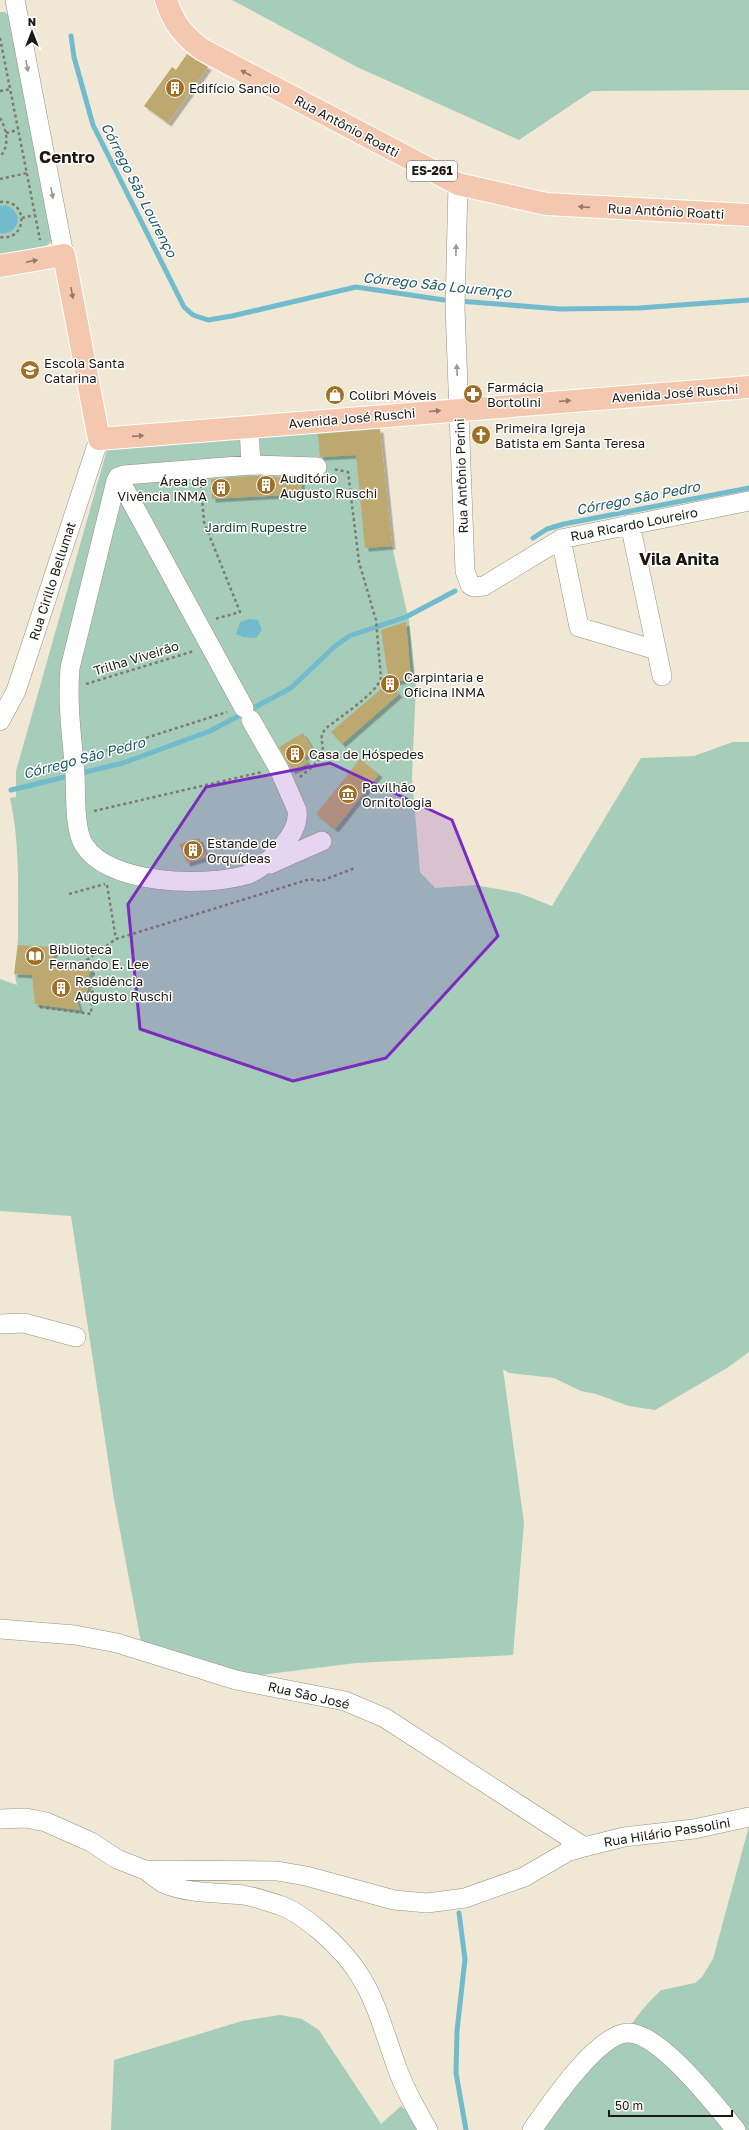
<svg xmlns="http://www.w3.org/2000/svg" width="749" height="2130" font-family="'Golos Text',sans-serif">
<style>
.green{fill:#a6cdb9}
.water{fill:#72bbcd}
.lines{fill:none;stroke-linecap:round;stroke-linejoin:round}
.stream{stroke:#72bbcd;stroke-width:5}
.building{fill:#bda870;filter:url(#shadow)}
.minor-casing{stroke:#999280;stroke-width:20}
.major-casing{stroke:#fff;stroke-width:24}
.path{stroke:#807b6e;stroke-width:2.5;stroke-dasharray:3 3;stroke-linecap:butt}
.minor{stroke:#fff;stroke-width:19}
.major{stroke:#f4c7af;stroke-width:22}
.oneway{fill:#999894}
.oneway2{fill:#937968}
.marked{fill:#7b2cbf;fill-opacity:0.2;stroke:#7b2cbf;stroke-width:3;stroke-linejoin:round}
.labels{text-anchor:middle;stroke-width:3;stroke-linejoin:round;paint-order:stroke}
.shield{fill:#fff;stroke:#605e59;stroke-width:1}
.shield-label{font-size:12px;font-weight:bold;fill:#1c1912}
.poi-label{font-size:13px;fill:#1c1912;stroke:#fff;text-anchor:start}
.street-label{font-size:13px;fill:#1c1912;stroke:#fff}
.park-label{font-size:13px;fill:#134530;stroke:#fff}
.water-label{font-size:14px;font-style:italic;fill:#1c5967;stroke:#fff}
.district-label{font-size:17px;font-weight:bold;fill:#1c1912;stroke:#fff}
</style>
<defs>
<filter id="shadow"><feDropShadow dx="3.5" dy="3.5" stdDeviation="0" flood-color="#0004"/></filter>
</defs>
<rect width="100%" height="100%" fill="#f0e8d5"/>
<path class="green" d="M232 0H749V90L592 91 519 140 357 67Z
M0 12H5L9 16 52 238 50 243 46 246 0 255Z
M379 424 392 546 409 621 416 684 412 777 420 872 435 888 475 885 519 893 552 906 641 758 694 756 733 742H749V1352L727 1368 655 1410 629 1406 596 1394 581 1391 554 1378 509 1373 503 1369 524 1523 513 1655 356 1663 251 1676 143 1653 114 1499 71 1216 0 1211V979L17 985C12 968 18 953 18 936 18 890 20 843 10 798L16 797V771L108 446Z
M749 1826V2130H544L550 2118 554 2103 624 2033 648 2003 661 1990 695 1983 702 1977 713 1959Z
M280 2015 302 2019 319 2030 381 2124 401 2106 428 2130H111L114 2060 242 2021Z"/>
<path class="water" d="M6 205 14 210 18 218C17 228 11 235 0 233V206Z
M249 619 258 620 262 630 256 638 243 637 236 634 240 622Z"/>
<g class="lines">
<path class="stream" d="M71 36 74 57 93 125 184 307 193 315 208 320 232 316 356 287 451 301
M459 301 560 309 639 308 749 300
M533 538 547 529 564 524 749 488
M11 790 123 763 210 731 291 688 334 647 349 636 406 617 455 591
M459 1913 465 1959 457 2031 456 2073 466 2130"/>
</g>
<path class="building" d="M187 54 208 67 168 123 144 106 172 67 176 70Z
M380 429 392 546 365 548 356 455 320 457 318 434Z
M251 476 301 478 302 494 212 499 211 479Z
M406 622 411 679 389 683 399 694 342 744 331 732 389 682 381 630Z
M303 733 314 751 304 757 308 763 292 771 279 747Z
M360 759 379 774 335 829 316 814Z
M199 838 207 857 187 863 179 844Z
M18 945 55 947 52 965 90 968 86 999 76 998 80 1010 35 1004 32 975 14 974Z"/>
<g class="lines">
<g class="minor-casing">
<path id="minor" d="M15 0 64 255
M458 184 455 308 465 571 470 585 474 587 484 586 561 539 749 501
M249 428 251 465
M118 477 244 708
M630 524 662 676
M561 539 579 627 656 650
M251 720 279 769 297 810C299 824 292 835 283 845 273 857 261 870 246 875 205 887 109 885 84 845 74 830 76 793 75 774 72 739 67 704 70 668L116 481 118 477 124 475 251 465 317 467
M0 721 16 691 99 439
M270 864 322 841
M0 1324 24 1323 76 1337
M0 1629 75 1635 117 1643 236 1680 345 1701 385 1718 584 1847
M0 1819 26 1818 46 1822 91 1842 117 1859 145 1870 277 1871 306 1876 394 1900 427 1903 465 1898 524 1877 567 1852 584 1847 624 1837 694 1829 749 1817
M145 1870C152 1874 158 1881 165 1884 190 1894 217 1892 243 1895 255 1897 267 1901 279 1905 293 1909 308 1921 319 1930 370 1973 375 2006 396 2065 404 2088 416 2109 428 2130
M532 2130C549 2106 598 2032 629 2033 661 2034 716 2106 736 2130"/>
</g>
<g class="major-casing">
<path id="major" d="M166 0C173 23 184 36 203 50L458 184 546 204 749 215
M0 266 64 255 99 439 749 387"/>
</g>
<path class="path" d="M0 38 40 240
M0 91 11 89
M0 118C7 130 10 145 0 157
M6 133 18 130
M0 179 27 173
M0 202C30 199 27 242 0 237
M22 218 35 215
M201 485 204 522 240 612 215 619
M86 684 194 651
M89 756 227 712
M300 777C308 770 319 763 322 753 325 742 317 740 326 728 340 717 376 694 381 678L376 620 359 562 348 472 333 469
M94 811 262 772
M107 885 116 939
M69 894 105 884
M40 1007 91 1014 94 968 87 960 116 939 310 879 321 881 355 868"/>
<use href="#minor" class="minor"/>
<use href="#major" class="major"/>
</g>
<defs><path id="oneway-solid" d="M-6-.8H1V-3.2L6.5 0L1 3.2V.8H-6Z"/></defs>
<g class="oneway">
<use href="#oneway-solid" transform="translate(27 66) rotate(79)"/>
<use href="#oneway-solid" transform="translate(52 193) rotate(79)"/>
<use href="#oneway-solid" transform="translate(456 250) rotate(-89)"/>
<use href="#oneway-solid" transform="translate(457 370) rotate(-92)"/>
</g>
<g class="oneway2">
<use href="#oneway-solid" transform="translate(246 73) rotate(-152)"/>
<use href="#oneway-solid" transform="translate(584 207) rotate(-176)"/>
<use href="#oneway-solid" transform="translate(32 261) rotate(-11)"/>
<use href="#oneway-solid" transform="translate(72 293) rotate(79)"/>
<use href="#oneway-solid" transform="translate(565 401) rotate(-4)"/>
<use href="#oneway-solid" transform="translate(435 411) rotate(-5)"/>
<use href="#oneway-solid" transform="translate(138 436) rotate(-4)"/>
</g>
<path class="marked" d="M330 763 452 820 498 936 386 1058 293 1081 140 1029 128 904 206 787Z"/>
<defs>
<g id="building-disc" transform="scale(1)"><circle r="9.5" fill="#a06e24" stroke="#fff"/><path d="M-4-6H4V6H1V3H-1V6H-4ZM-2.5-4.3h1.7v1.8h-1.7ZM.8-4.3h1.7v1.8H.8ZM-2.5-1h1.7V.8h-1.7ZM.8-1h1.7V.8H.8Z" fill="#fff"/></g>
<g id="school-disc" transform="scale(1)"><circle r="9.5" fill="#a06e24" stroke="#fff"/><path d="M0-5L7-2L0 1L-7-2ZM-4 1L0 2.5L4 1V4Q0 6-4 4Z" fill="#fff"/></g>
<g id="pharmacy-disc" transform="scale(1)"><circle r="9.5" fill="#a06e24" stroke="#fff"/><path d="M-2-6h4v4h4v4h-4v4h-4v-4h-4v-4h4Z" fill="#fff"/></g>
<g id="shop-disc" transform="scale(1)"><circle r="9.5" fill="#a06e24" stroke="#fff"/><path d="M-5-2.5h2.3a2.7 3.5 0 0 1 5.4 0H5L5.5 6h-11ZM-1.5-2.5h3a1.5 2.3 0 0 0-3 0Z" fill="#fff"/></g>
<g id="church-disc" transform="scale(1)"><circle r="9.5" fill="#a06e24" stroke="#fff"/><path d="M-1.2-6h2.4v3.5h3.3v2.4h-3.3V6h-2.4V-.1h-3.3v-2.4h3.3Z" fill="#fff"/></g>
<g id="museum-disc" transform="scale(1)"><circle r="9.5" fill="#a06e24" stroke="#fff"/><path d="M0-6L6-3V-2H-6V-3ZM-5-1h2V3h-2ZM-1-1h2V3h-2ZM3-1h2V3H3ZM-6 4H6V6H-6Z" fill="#fff"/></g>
<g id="library-disc" transform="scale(1)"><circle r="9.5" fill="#a06e24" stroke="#fff"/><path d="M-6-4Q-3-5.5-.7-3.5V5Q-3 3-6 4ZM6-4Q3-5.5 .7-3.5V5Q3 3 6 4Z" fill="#fff"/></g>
</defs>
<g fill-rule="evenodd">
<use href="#building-disc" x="175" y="88"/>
<use href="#school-disc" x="30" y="370"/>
<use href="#pharmacy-disc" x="473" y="394"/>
<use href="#shop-disc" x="335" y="395"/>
<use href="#church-disc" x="481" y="435"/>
<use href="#building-disc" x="266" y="485"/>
<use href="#building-disc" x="221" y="488"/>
<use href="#building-disc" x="390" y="684"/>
<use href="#building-disc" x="295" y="754"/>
<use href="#museum-disc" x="348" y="794"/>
<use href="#building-disc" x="193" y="850"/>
<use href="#library-disc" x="35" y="956"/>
<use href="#building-disc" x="61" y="988"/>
</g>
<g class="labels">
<rect class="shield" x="407" y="161" width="50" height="20" rx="3"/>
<g class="shield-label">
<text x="432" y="175">ES-261</text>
</g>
<g class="poi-label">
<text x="189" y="93">Edifício Sancio</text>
<text x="44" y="368">Escola Santa<tspan x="44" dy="15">Catarina</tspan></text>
<text x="487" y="392">Farmácia<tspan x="487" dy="15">Bortolini</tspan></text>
<text x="349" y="400">Colibri Móveis</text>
<text x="495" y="433">Primeira Igreja<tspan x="495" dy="15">Batista em Santa Teresa</tspan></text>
<text x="280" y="483">Auditório<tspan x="280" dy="15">Augusto Ruschi</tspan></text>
<text x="207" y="486" text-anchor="end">Área de<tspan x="207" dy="15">Vivência INMA</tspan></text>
<text x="404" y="682">Carpintaria e<tspan x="404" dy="15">Oficina INMA</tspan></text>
<text x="309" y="759">Casa de Hóspedes</text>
<text x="362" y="792">Pavilhão<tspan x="362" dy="15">Ornitologia</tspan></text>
<text x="207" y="848">Estande de<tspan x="207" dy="15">Orquídeas</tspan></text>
<text x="49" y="954">Biblioteca<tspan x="49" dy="15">Fernando E. Lee</tspan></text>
<text x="75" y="986">Residência<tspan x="75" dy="15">Augusto Ruschi</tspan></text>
</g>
<g class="street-label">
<text transform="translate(347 126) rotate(28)" y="5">Rua Antônio Roatti</text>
<text transform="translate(666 211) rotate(3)" y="5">Rua Antônio Roatti</text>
<text transform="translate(675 393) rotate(-4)" y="5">Avenida José Ruschi</text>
<text transform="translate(352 418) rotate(-5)" y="5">Avenida José Ruschi</text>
<text transform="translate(461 476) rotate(-92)" y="5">Rua Antônio Perini</text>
<text transform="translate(634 524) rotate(-11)" y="5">Rua Ricardo Loureiro</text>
<text transform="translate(52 581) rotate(-72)" y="5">Rua Cirillo Bellumat</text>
<text transform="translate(136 658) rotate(-17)" y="5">Trilha Viveirão</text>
<text transform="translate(309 1695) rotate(13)" y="5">Rua São José</text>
<text transform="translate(667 1832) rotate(-9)" y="5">Rua Hilário Passolini</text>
</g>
<g class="park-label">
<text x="256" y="532">Jardim Rupestre</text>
</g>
<g class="water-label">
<text transform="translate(139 190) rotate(63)" y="5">Córrego São Lourenço</text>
<text transform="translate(437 285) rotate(6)" y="5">Córrego São Lourenço</text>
<text transform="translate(638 498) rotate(-11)" y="5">Córrego São Pedro</text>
<text transform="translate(84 758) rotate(-15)" y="5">Córrego São Pedro</text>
</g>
<g class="district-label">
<text x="67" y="163">Centro</text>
<text x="679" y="565">Vila Anita</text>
</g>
</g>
<g transform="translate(32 32)" stroke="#ffffff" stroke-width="3" paint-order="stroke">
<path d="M0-3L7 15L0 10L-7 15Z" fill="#1c1912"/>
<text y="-6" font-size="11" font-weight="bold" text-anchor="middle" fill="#1c1912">N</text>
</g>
<path d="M609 2110v6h123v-6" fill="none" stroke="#1c1912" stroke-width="2"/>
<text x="615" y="2110" font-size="12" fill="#1c1912" stroke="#ffffff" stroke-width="3" paint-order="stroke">50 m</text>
</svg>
